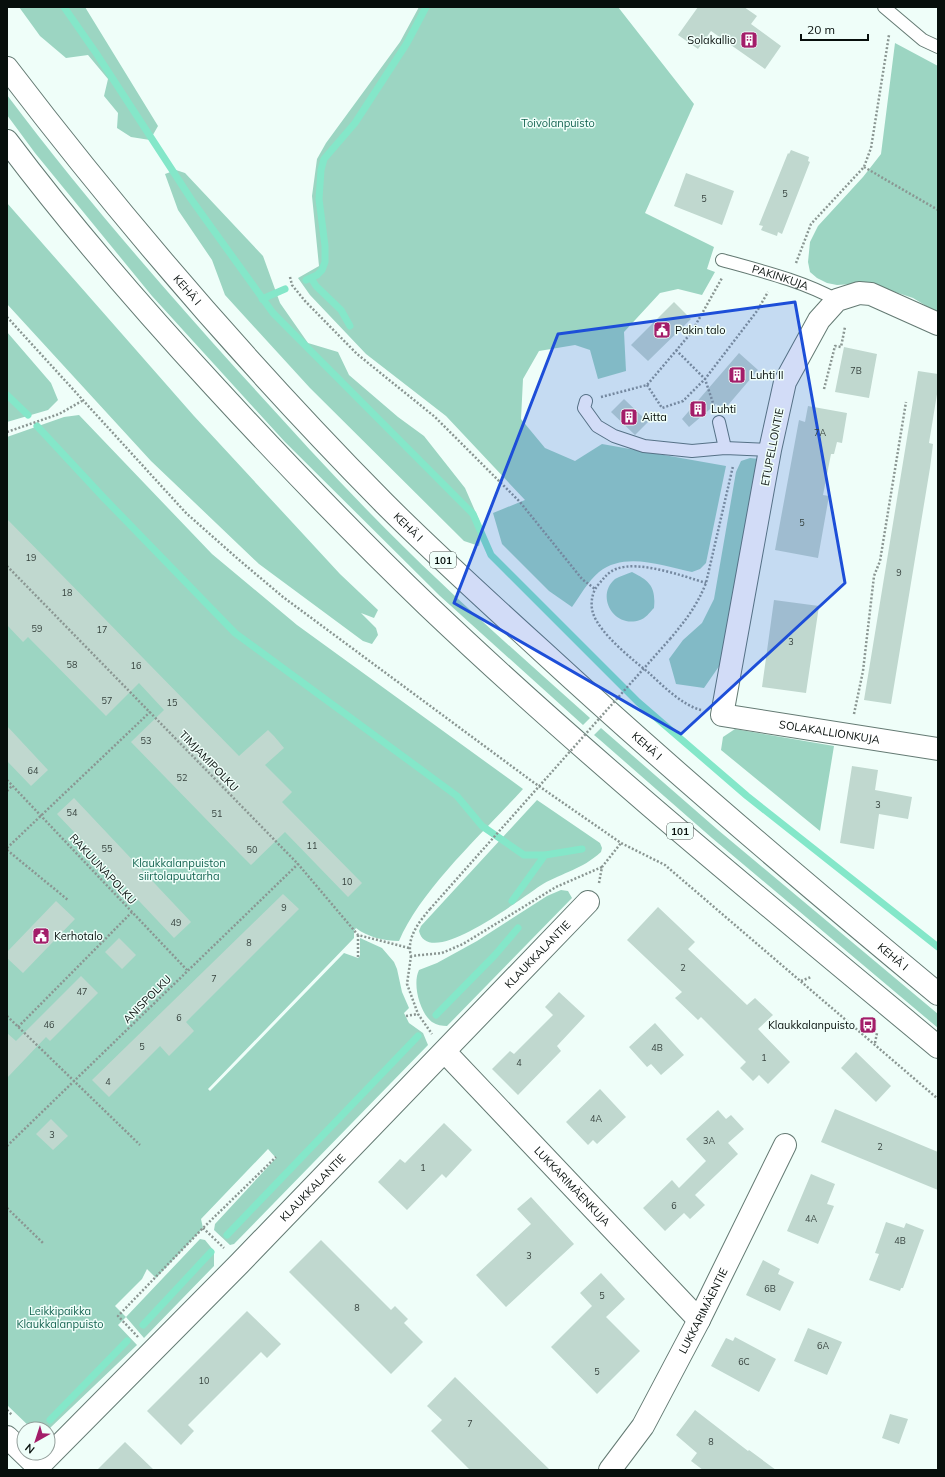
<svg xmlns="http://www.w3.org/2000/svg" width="945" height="1477" font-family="Mulish,sans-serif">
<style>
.green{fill:#9cd5c2}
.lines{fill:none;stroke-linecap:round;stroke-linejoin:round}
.stream{stroke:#84e7c9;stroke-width:7}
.building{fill:#c0d8cf}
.service-casing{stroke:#647a73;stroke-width:14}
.minor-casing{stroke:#647a73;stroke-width:24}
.trunk-casing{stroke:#647a73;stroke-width:24}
.path{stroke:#8a9692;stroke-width:2.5;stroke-dasharray:2 2;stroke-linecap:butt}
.service{stroke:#fff;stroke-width:12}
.minor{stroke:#fff;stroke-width:22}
.trunk{stroke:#fff;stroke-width:22}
.path-bridge{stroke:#8a9692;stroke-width:2.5;stroke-dasharray:2 2;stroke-linecap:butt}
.marked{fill:#1d4ed8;fill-opacity:0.2;stroke:#1d4ed8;stroke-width:3;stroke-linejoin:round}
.labels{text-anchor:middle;stroke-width:3;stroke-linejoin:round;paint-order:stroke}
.number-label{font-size:9px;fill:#35413d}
.shield{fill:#effef9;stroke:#4d5753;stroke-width:1}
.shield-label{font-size:10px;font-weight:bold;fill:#070f0c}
.poi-label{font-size:11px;fill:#070f0c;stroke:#effef9;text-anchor:start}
.park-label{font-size:11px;fill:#166552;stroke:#effef9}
.street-label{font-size:11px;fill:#070f0c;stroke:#effef9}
</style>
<rect width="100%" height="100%" fill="#effef9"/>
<path class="green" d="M19 7H85L158 126 150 140 131 137 117 128 118 113 104 96 108 79 88 55 66 58 40 36Z
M419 7H618L694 104 645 213 714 247 707 269 715 272 702 295 678 289 660 293 624 332 626 371 598 379 590 350 575 345 539 351 523 379 521 419 545 448 575 461 602 444 726 466 706 563 700 569 692 572C663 566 625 551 599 572 588 581 580 596 572 607L549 591 502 544 493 513 525 500 446 416 366 354 310 295 298 278 319 266 312 196 317 159 326 143 400 42Z
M895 43 938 66V313L913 298 868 283 837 285 827 283 817 278 810 272 808 262 810 242 818 226 863 177 881 154Z
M7 95C79 191 158 282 239 372 282 419 325 467 370 513 440 585 515 651 590 718L583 725 440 596 285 442 152 296 35 153 7 115Z
M176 170 185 173 263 256 280 303 308 343 338 352 349 375 398 417 424 436 465 488 483 529 479 546 464 541 310 388 225 295 212 260 178 210 165 174Z
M7 203 194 416 340 574 378 610 374 618 361 613 376 628 378 635 372 644 363 641 259 564 151 461 7 304Z
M7 332 51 383 58 400 48 410 7 422Z
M79 415 212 554 297 625 523 789C484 832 421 889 399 941 385 941 367 937 356 928L354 931V938L208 1089 210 1091 344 953 358 958 360 956V938L382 948 394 962 397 969 402 992 409 1008 404 1013 409 1023 423 1033 428 1045 234 1244 230 1245 214 1230 215 1224 276 1158 268 1149 201 1219 203 1228 156 1278 147 1269 142 1279 115 1306 126 1317 200 1239 205 1240 214 1251V1266L144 1338 126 1317 118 1325 137 1345 50 1428 32 1429 7 1405V437L64 417Z
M750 458 759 459 722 662 704 688 676 684 669 659 683 640 702 623 714 599 736 472 741 461Z
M632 572C650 581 656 587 654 608 650 612 645 619 640 620 614 629 595 596 615 579 620 576 627 574 632 572Z
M601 728 718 830 938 1014V1028L712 838 600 740 594 735Z
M735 729 834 746 820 831 721 750 723 737Z
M537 800 600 843 602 848 601 852C581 870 564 872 543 884 526 894 429 972 419 931L421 926Z
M561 890 568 891 572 898 447 1026C442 1026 437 1025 432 1022 420 1013 412 984 419 970L437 963 477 941 547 896Z"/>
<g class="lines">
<path class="stream" d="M64 7 96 53 191 199 273 313 473 514 491 555 638 702 747 796 938 947
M311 278 316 286 341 310 350 326
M306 280 317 275 322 270 325 262V246L319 199 321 170 324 159 355 123 407 43 426 7
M262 299 285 289
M7 395 28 415
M37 426 103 497 235 633 457 796 482 826 524 855H545L582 849
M512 901 545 855
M436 1015 495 955 518 928
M227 1235 418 1036
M143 1325 211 1252
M50 1420 127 1341"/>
</g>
<path class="building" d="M698 7H744L757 16 751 24 781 46 765 69 711 31 698 49 678 35Z
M791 150 809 157 808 161 810 162 782 234 778 232 777 236 761 230 763 226 759 225 788 153 789 154Z
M686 173 734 191 722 225 674 206Z
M674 302 691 319 648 361 631 345Z
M844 347 877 354 869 398 835 392Z
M739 353 758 370 723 411 716 404 689 427 682 419Z
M918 371 938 374V388L929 443 933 444 930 468 891 704 864 700Z
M624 399 648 422 635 435 611 412Z
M808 406 847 413 842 443 837 442 834 454H831L823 495 829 496 818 558 775 550 799 420 805 422Z
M7 519 239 756 268 730 274 736 284 748 265 765 292 792 282 802 362 883 348 897 285 832 251 865 238 852 131 742 164 710 139 683 106 716 28 637 23 642 7 625Z
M774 600 819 606 806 693 762 687Z
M7 726 48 770 31 786 7 761Z
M852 766 878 770 875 790 912 797 908 819 879 814 874 849 840 843Z
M74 798 191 922 174 938 57 814Z
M283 894 299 909 186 1022 194 1031 169 1056 160 1046 109 1097 92 1080Z
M56 901 75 919 23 973 7 958V952Z
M658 907 695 942 688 949 747 1005 755 998 773 1015 758 1029 790 1062 768 1084 759 1075 753 1081 740 1068 746 1062 701 1017 698 1020 675 998 682 992 627 940Z
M119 938 136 955 122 969 105 952Z
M81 976 98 993 50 1041 46 1037 7 1078V1033L16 1041Z
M559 992 585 1016 557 1046 561 1051 518 1095 492 1069 510 1051 514 1054 553 1015 545 1007Z
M655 1023 684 1055 661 1075 651 1064 647 1067 629 1047Z
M856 1052 891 1086 876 1102 841 1068Z
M600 1089 626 1117 597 1144 593 1140 588 1145 566 1122Z
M835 1109 938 1152V1190L821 1142Z
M718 1110 726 1119 731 1115 744 1129 728 1143 738 1154 695 1195 705 1205 690 1219 684 1213 665 1231 643 1208 672 1180 679 1188 706 1161 686 1139Z
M51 1119 68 1136 53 1150 36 1134Z
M444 1123 472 1150 446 1178 442 1174 407 1210 378 1182 400 1159 405 1163Z
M811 1174 835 1184 827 1204 834 1206 818 1244 787 1231Z
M531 1197 574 1244 506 1307 476 1275 531 1224 517 1209Z
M886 1222 904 1228 906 1223 924 1230 903 1288H901L900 1291 869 1280 879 1254 875 1253Z
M321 1240 391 1310 395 1306 408 1319 404 1323 423 1342 391 1374 289 1272Z
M763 1260 780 1269 778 1274 794 1282 780 1311 746 1295Z
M601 1273 625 1299 606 1317 640 1351 597 1394 551 1347 592 1306 580 1293Z
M247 1311 281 1344 267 1358 261 1352 188 1425 194 1431 181 1445 147 1411Z
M808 1328 842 1342 827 1375 794 1361Z
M735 1337 776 1359 759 1392 711 1366 726 1338 733 1341Z
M455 1377 550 1470H470L431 1431 442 1420 427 1406Z
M695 1410 748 1451 749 1450 776 1470H703L691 1461 697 1453 676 1435Z
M890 1414 908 1419 899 1444 882 1438Z
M125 1442 154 1470H97Z"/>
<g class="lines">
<g class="service-casing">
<g id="service">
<path d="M884 7 923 40 938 47"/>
<path id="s1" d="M722 260C761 271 800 280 837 300"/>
<path d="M586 401 584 408 597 426 614 436 644 446 692 451 725 448 770 450"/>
<path d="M719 422 725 448"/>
</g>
</g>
<g class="minor-casing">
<g id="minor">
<path id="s2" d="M938 324 871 294 859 293 837 300 819 320 785 382 770 450 722 715 938 749"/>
<path id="s3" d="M445 1052 699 1320"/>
<path d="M7 1437 38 1467"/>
<path id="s4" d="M35 1470 240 1263 588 902"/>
<path id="s5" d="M610 1470 643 1426 699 1320 785 1145"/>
</g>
</g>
<g class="trunk-casing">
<g id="trunk">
<path id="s6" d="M7 68C123 220 249 366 384 503 435 554 489 603 543 652 671 770 804 883 938 994"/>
<path d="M7 141C71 226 141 307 214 386 283 461 354 535 428 606 591 761 765 903 938 1047"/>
</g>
</g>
<path class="path" d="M864 167 938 210
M796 263 811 224 864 167 871 148 889 35
M290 277 292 285 305 301 357 354 435 417 520 502 582 579 595 589
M7 317 186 513 238 559 283 597 533 782 621 843 665 865 938 1099
M676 350 705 379 714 406
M647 385 662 408 683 401 705 379 757 311 768 292
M824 389 835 346 841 347 845 327
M601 397 647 385 691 333 722 278
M7 432 59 414 82 401
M7 566 298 864 358 935 409 948
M670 639C685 621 697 606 706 583L733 466
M701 710C682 705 663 686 649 673 633 660 599 633 593 613 590 604 592 592 598 585 604 578 608 572 616 569 639 560 683 576 706 583
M854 714 863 671 874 576 880 561 906 402
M7 780 187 970
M7 791 12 786
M7 848 150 712
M7 850 68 900
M599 883 602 867 621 843
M430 909C419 922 406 938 411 956L442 953 463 944 556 887 602 867
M358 935V958
M411 956 407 984 418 1014 432 1034
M801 981 811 977
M7 1016 140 1145
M406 1016 418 1014
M18 1027 132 912
M875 1043 877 1033
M7 1146 298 864
M7 1208 44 1244
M203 1228 224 1248
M138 1337 118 1316 203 1228 276 1157
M7 1410 12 1415"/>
<use href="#service" class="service"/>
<use href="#minor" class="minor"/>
<use href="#trunk" class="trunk"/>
<path class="path-bridge" d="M430 909 670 639"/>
</g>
<path class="marked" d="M795 302 845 583 681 734 454 603 558 334Z"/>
<defs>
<g id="building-square" transform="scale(0.9)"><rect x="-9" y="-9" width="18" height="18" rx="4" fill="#a31d69" stroke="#effef9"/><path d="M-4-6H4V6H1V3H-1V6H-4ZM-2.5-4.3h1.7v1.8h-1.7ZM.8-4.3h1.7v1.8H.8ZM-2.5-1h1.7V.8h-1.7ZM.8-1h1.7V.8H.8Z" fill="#fff"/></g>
<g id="civic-square" transform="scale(0.9)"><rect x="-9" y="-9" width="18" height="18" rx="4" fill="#a31d69" stroke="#effef9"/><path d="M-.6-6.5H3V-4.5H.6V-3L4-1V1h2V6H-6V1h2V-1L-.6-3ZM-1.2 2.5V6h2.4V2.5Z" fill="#fff"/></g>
<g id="bus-square" transform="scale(0.9)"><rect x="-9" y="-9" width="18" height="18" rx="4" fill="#a31d69" stroke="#effef9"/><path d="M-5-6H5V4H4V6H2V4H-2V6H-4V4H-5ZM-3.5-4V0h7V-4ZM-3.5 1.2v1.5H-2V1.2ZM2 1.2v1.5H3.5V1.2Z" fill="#fff"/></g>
</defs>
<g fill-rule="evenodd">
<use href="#building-square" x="749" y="40"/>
<use href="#civic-square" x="662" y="330"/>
<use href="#building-square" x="737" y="375"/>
<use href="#building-square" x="698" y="409"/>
<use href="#building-square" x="629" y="417"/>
<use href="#civic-square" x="41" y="936"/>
<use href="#bus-square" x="868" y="1025"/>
</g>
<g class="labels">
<g class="number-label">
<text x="785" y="197">5</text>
<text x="704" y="202">5</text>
<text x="856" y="374">7B</text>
<text x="820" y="436">7A</text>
<text x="802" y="526">5</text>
<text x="31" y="561">19</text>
<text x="899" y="576">9</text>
<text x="67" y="596">18</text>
<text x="37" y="632">59</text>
<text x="102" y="633">17</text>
<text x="791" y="645">3</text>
<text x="72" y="668">58</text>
<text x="136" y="669">16</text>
<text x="107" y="704">57</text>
<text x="172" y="706">15</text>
<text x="146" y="744">53</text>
<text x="33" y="774">64</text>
<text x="182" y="781">52</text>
<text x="878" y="808">3</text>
<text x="72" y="816">54</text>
<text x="217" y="817">51</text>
<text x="312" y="849">11</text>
<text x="107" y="852">55</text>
<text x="252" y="853">50</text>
<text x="347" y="885">10</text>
<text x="284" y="911">9</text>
<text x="176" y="926">49</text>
<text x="249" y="946">8</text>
<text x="683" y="971">2</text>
<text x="214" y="982">7</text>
<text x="82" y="995">47</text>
<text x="179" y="1021">6</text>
<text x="49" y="1028">46</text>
<text x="142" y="1050">5</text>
<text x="657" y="1051">4B</text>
<text x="764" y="1061">1</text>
<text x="519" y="1066">4</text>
<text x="108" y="1085">4</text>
<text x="596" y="1122">4A</text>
<text x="52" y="1138">3</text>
<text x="709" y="1144">3A</text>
<text x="880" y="1150">2</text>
<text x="423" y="1171">1</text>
<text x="674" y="1209">6</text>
<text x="811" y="1222">4A</text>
<text x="900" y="1244">4B</text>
<text x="529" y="1259">3</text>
<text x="770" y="1292">6B</text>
<text x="602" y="1299">5</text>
<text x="357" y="1311">8</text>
<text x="823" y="1349">6A</text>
<text x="744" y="1365">6C</text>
<text x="597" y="1375">5</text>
<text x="204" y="1384">10</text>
<text x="470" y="1427">7</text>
<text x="711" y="1445">8</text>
</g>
<g class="shield">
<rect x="430" y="552" width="26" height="16" rx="3"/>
<rect x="667" y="823" width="26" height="16" rx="3"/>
</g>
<g class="shield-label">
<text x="443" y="564">101</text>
<text x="680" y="835">101</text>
</g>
<g class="poi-label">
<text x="736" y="44" text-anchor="end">Solakallio</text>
<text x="675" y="334">Pakin talo</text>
<text x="750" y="379">Luhti II</text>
<text x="711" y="413">Luhti</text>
<text x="642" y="421">Aitta</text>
<text x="54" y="940">Kerhotalo</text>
<text x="855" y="1029" text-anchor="end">Klaukkalanpuisto</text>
</g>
<g class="park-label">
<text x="558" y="127">Toivolanpuisto</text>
<text x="179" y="867">Klaukkalanpuiston<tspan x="179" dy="13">siirtolapuutarha</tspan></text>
<text x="60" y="1315">Leikkipaikka<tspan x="60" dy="13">Klaukkalanpuisto</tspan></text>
</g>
<g class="street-label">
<text dy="4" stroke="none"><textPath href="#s1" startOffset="61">PAKINKUJA</textPath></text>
<text dy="4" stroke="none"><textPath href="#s6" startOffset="286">KEHÄ I</textPath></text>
<text transform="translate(772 447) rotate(-79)" y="4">ETUPELLONTIE</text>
<text dy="4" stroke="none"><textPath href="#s6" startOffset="610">KEHÄ I</textPath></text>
<text dy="4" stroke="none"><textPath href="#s2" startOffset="654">SOLAKALLIONKUJA</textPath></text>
<text dy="4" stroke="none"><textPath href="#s6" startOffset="934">KEHÄ I</textPath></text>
<text transform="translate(209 761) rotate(46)" y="4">TIMJAMIPOLKU</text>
<text transform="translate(103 869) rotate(47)" y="4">RAKUUNAPOLKU</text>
<text dy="4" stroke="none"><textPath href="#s4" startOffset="720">KLAUKKALANTIE</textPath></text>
<text dy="4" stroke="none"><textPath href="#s6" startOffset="1258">KEHÄ I</textPath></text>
<text transform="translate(147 999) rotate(-45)" y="4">ANISPOLKU</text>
<text dy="4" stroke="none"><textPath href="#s3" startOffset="185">LUKKARIMÄENKUJA</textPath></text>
<text dy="4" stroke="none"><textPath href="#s4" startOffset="396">KLAUKKALANTIE</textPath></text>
<text dy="4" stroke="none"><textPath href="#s5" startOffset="185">LUKKARIMÄENTIE</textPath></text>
</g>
</g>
<rect width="945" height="1477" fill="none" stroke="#070f0c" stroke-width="16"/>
<g transform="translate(36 1441) rotate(219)"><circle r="19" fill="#effef9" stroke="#929e9a"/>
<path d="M0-3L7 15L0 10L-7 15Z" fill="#a31d69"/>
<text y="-6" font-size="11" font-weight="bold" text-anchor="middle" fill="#070f0c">N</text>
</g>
<path d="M801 34v6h67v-6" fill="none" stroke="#070f0c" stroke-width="2"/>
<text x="807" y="34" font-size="12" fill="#070f0c" stroke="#effef9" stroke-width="3" paint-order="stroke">20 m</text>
</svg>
